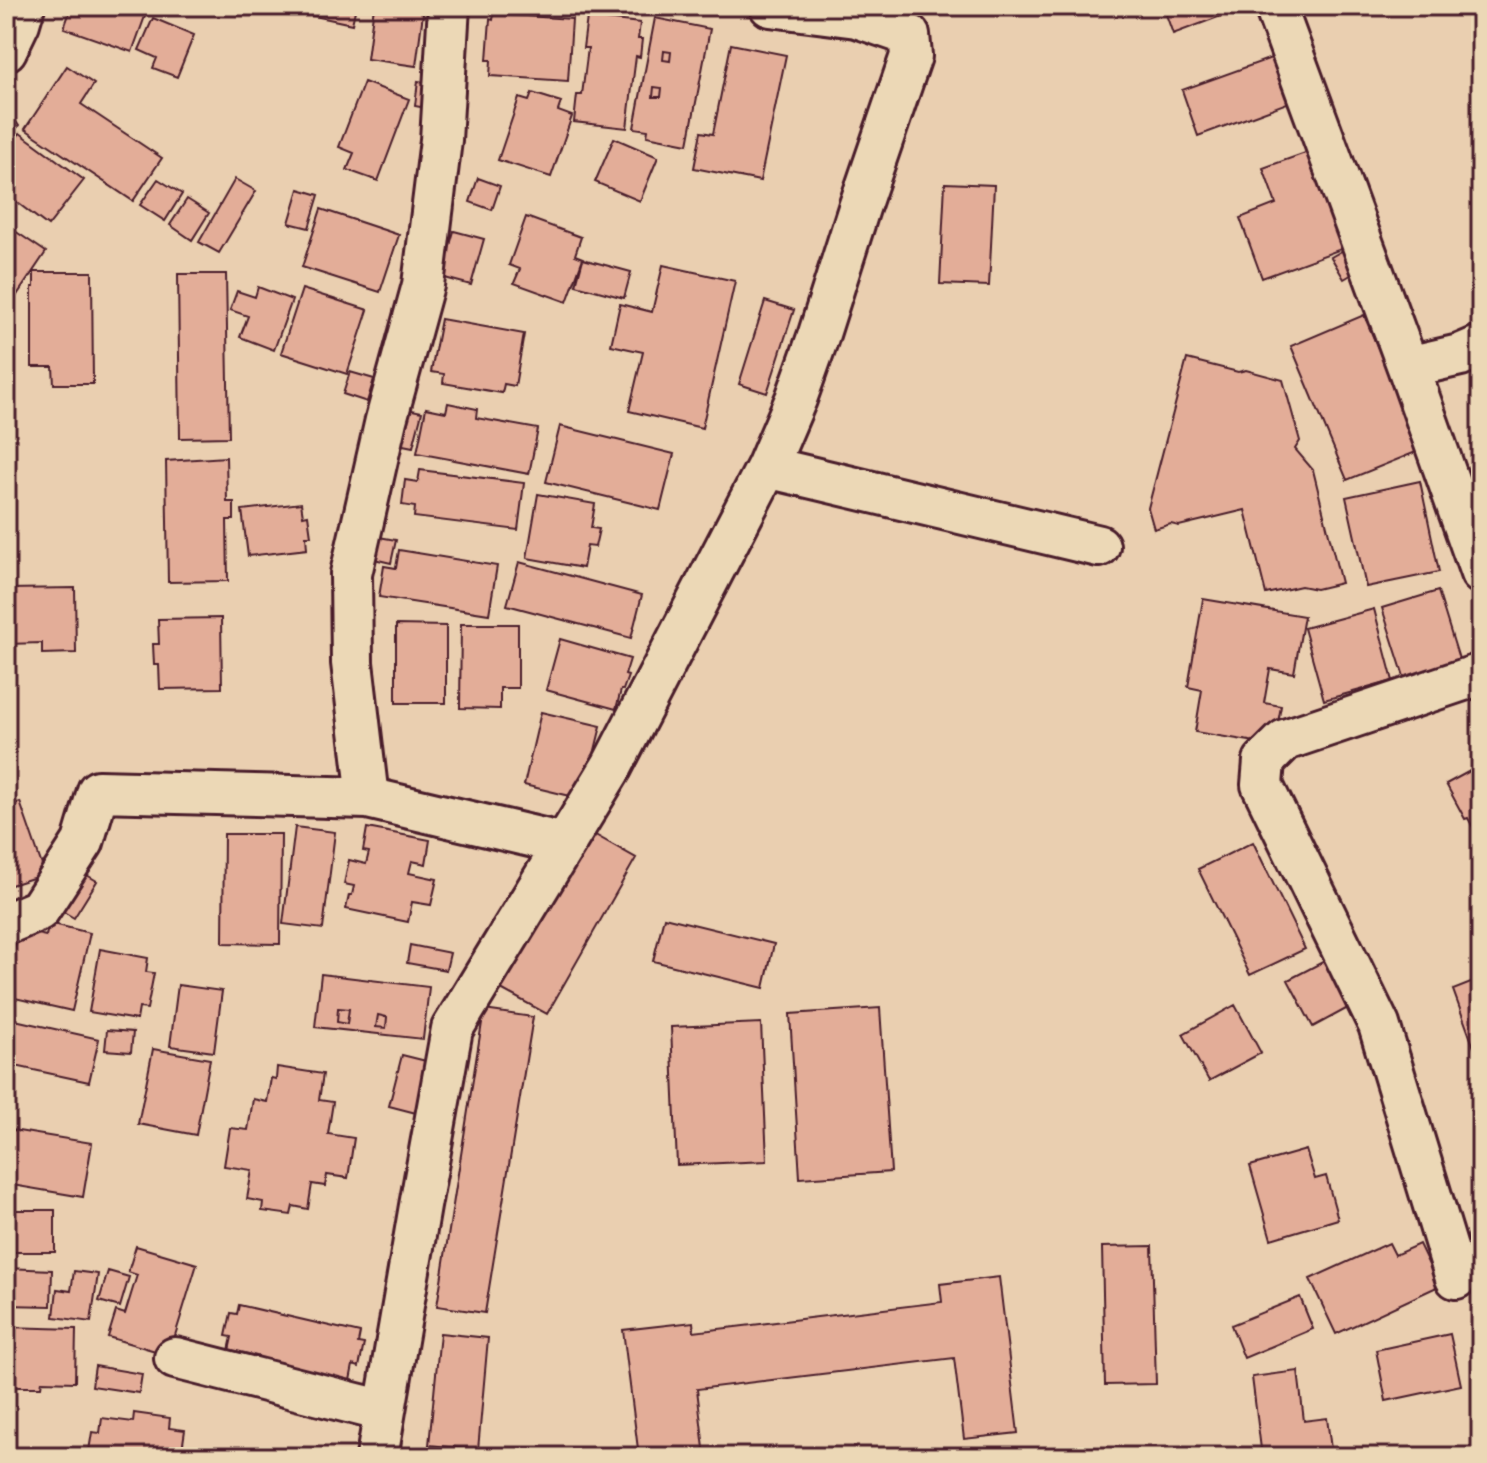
<svg xmlns="http://www.w3.org/2000/svg" width="1487" height="1463" font-family="'Playpen Sans',sans-serif">
<style>
.building{fill:#e3ad98;stroke:#4a1f2b;stroke-width:2;fill-rule:evenodd}
.lines{fill:none;stroke-linecap:round;stroke-linejoin:round}
.minor-casing{stroke:#4a1f2b;stroke-width:46}
.minor{stroke:#ecd8b6;stroke-width:40}
</style>
<rect width="100%" height="100%" fill="#eacfb0"/>
<filter id="ink" filterUnits="userSpaceOnUse"><feTurbulence type="fractalNoise" baseFrequency=".0125" numOctaves="2"/><feDisplacementMap in="SourceGraphic" scale="16" xChannelSelector="R" yChannelSelector="G"/><feConvolveMatrix kernelMatrix="1 2 1 2 8 2 1 2 1" color-interpolation-filters="sRGB"/></filter>
<g filter="url(#ink)">
<path class="building" d="M72 6H143L148 8 132 52 64 28Z
M307 6H356L352 24 305 14Z
M374 6H424L416 66 367 59Z
M1163 6H1221L1224 15 1173 34Z
M494 14 572 19 568 81 490 76 491 60H487L490 19 493 20Z
M587 17 640 23 638 39H642L640 57 636 56 627 128 574 122 577 95H582L588 48H583Z
M153 18 194 35 177 77 153 68 157 58 139 50Z
M655 18 710 29 688 144 647 136 648 130 634 128ZM664 51 671 52 670 61 663 60ZM654 87 662 88 661 97H653Z
M731 44 786 55 760 181 694 168 701 132 713 134Z
M664 51 671 52 670 61 663 60Z
M1274 57 1290 102 1198 136 1182 90Z
M67 66 94 84 81 104 162 158 133 201 25 129Z
M418 81 440 84 436 110 415 106Z
M364 82 409 99 378 181 347 170 354 153 339 147Z
M654 87 662 88 661 97H653Z
M532 93 561 102 558 111 572 116 551 177 498 160 519 98 529 101Z
M9 112 19 126 6 135V113Z
M20 133 84 180 48 226 6 194V151Z
M614 138 658 157 640 201 595 182Z
M1308 152 1344 248 1262 278 1240 218 1276 204 1263 168Z
M478 178 500 186 492 210 470 202Z
M158 179 182 194 165 221 140 205Z
M235 179 256 191 219 253 199 242Z
M945 183 994 185 989 286 940 284Z
M299 189 319 195 309 228 289 223Z
M187 199 209 213 192 240 170 225Z
M321 209 399 235 380 292 302 267Z
M526 217 581 237 575 255 583 258 567 302 514 283 520 269 509 265Z
M6 225 46 252 15 298 6 292Z
M454 231 484 239 471 285 441 277Z
M1354 244 1366 266 1344 279 1331 257Z
M583 259 631 272 624 298 576 285Z
M663 265 735 281 702 428 629 411 643 352 611 345 620 304 652 312Z
M34 272H92L93 384H54L53 367H32V287H34Z
M178 274H226L229 437 180 438Z
M258 287 292 300 274 350 240 337 248 316 230 310 237 291 255 297Z
M302 289 368 310 347 374 281 353Z
M765 301 794 310 767 393 739 384Z
M1364 315 1421 450 1347 480 1291 346Z
M441 319 524 334 515 386 504 384 502 393 443 383 444 374 431 372Z
M1187 359 1238 372 1246 370 1283 380 1300 441 1295 449 1313 470 1341 583 1316 589 1301 586 1266 594 1245 510 1179 526 1171 524 1154 529 1148 508Z
M350 372 374 379 367 402 343 394Z
M448 403 477 409 476 418 538 429 529 474 417 453 426 408 446 412Z
M407 409 422 412 413 447 398 444Z
M560 426 674 454 660 510 546 482Z
M226 457 227 502H234V520H227L228 581 168 582 166 461Z
M420 470 524 483 518 530 414 517 415 507 402 505 405 480 418 482Z
M1420 481 1439 572 1366 587 1346 497Z
M538 494 595 504 591 528 599 529 595 547 587 546 583 568 527 558Z
M301 503 303 516 308 515 311 536H306L307 549 248 556 242 510Z
M379 537 396 540 391 563 374 559Z
M399 550 497 566 489 614 379 597 384 566 396 568Z
M519 562 642 595 631 638 507 605Z
M75 588 76 653 42 654V643L6 644V589Z
M1438 591 1463 672 1408 689 1382 608Z
M1203 599 1304 616 1294 673 1270 669 1264 703 1281 706 1274 745 1195 732 1202 690 1188 687Z
M1374 609 1393 681 1324 700 1304 628Z
M221 618 222 688 160 689 159 665H154L153 644H159L158 619Z
M461 624H518V688H500V709L460 708Z
M396 625 446 626V703H396Z
M560 639 630 659 625 675 628 676 623 690H621L616 709 546 690Z
M541 712 601 726 583 799 524 785Z
M1481 765V842L1468 818 1465 819 1446 784Z
M20 802 45 874 8 886 6 880V807Z
M295 827 335 832 323 929 283 924Z
M367 828 430 840 426 864 412 861 409 873 437 879 431 905 412 902 408 922 346 909 349 895H352L354 886 344 884 349 860 366 864 369 852 363 851Z
M590 832 636 858 547 1014 501 989Z
M224 834H281L280 944 223 943Z
M1253 842 1305 949 1250 975 1198 869Z
M80 871 97 881 74 918 57 908Z
M664 917 774 944 764 988 653 961Z
M49 923 90 933 72 1011 6 996V983L19 930 46 936Z
M410 945 450 953 446 970 407 963Z
M100 949 148 958 146 972 154 973 147 1009 139 1008 137 1020 89 1012Z
M1334 956 1359 1002 1313 1027 1288 980Z
M321 974 429 987 423 1039 315 1027ZM338 1008 349 1009 347 1024 337 1022ZM378 1015 387 1017 386 1028 376 1027Z
M1481 979V1063L1480 1064 1453 990Z
M178 985 222 991 214 1052 170 1046Z
M1235 1005 1261 1053 1209 1081 1183 1034Z
M338 1008 349 1009 347 1024 337 1022Z
M880 1008 891 1172 800 1178 790 1014Z
M484 1010 533 1017 485 1313 437 1306Z
M378 1015 387 1017 386 1028 376 1027Z
M6 1018 99 1039 89 1082 6 1064Z
M761 1023 767 1161 677 1165 671 1027Z
M107 1030 133 1032 131 1052 105 1050Z
M153 1049 210 1059 196 1135 138 1124Z
M402 1055 430 1062 416 1113 389 1106Z
M277 1067 323 1074 319 1100 333 1102 328 1134 354 1138 348 1178 327 1175 325 1186 312 1184 308 1209 293 1206 291 1215 262 1211 263 1202 247 1199 252 1170 224 1166 230 1128 248 1130 253 1099 267 1102 271 1078 276 1079Z
M6 1129 92 1143 83 1197 6 1184Z
M1306 1150 1315 1179 1326 1176 1338 1219 1271 1239 1250 1166Z
M6 1210H55V1252H6Z
M1389 1243 1395 1255 1419 1244 1439 1286 1336 1334 1310 1279Z
M136 1246 197 1264 169 1355 108 1337 116 1311 125 1314 137 1275 128 1272Z
M1152 1246 1156 1384 1105 1385 1102 1247Z
M6 1268 52 1270 51 1306 6 1305Z
M74 1271 98 1274 91 1322 54 1317 57 1289 71 1291Z
M108 1271 129 1277 120 1307 99 1301Z
M999 1277 1018 1433 964 1439 954 1358 697 1389 705 1457H639L623 1330 693 1322 694 1332 942 1302 940 1284Z
M1300 1297 1313 1329 1244 1358 1231 1325Z
M239 1305 360 1333 358 1343 364 1344 359 1367 353 1365 348 1391 226 1364 232 1337 226 1336 231 1313 237 1314Z
M6 1327 76 1329 75 1382 42 1381 41 1387H11L10 1399H6Z
M440 1333 488 1338 478 1450 429 1445Z
M1450 1334 1461 1385 1386 1401 1376 1350Z
M95 1366 142 1374 139 1393 92 1386Z
M1298 1371 1304 1421 1327 1418 1331 1449 1262 1457 1252 1377Z
M134 1413 170 1418 169 1428 185 1430 181 1457H88L92 1432 100 1433 102 1418 133 1422Z"/>
<g class="lines">
<g class="minor-casing">
<path id="minor" d="M1275 6 1408 367
M6 50 19 23 24 6
M1481 346 1460 355 1408 367 1481 573
M767 467 1099 546
M368 798 352 663 351 574 386 420 423 285 441 140 449 6
M6 924 39 910 83 842 98 791 368 798 564 844
M1456 1278 1379 1025 1262 785 1264 761 1285 740 1481 674
M175 1358 384 1411
M377 1457 420 1206 452 1029 612 766 767 467 796 399 818 337 859 208 911 56 909 35 857 17 770 6"/>
</g>
<use href="#minor" class="minor"/>
</g>
</g>
<rect width="1487" height="1463" fill="none" stroke="#ecd8b6" stroke-width="32"/>
<rect x="16" y="16" width="1455" height="1431" fill="none" stroke="#4a1f2b" stroke-width="3" filter="url(#ink)"/>
</svg>
